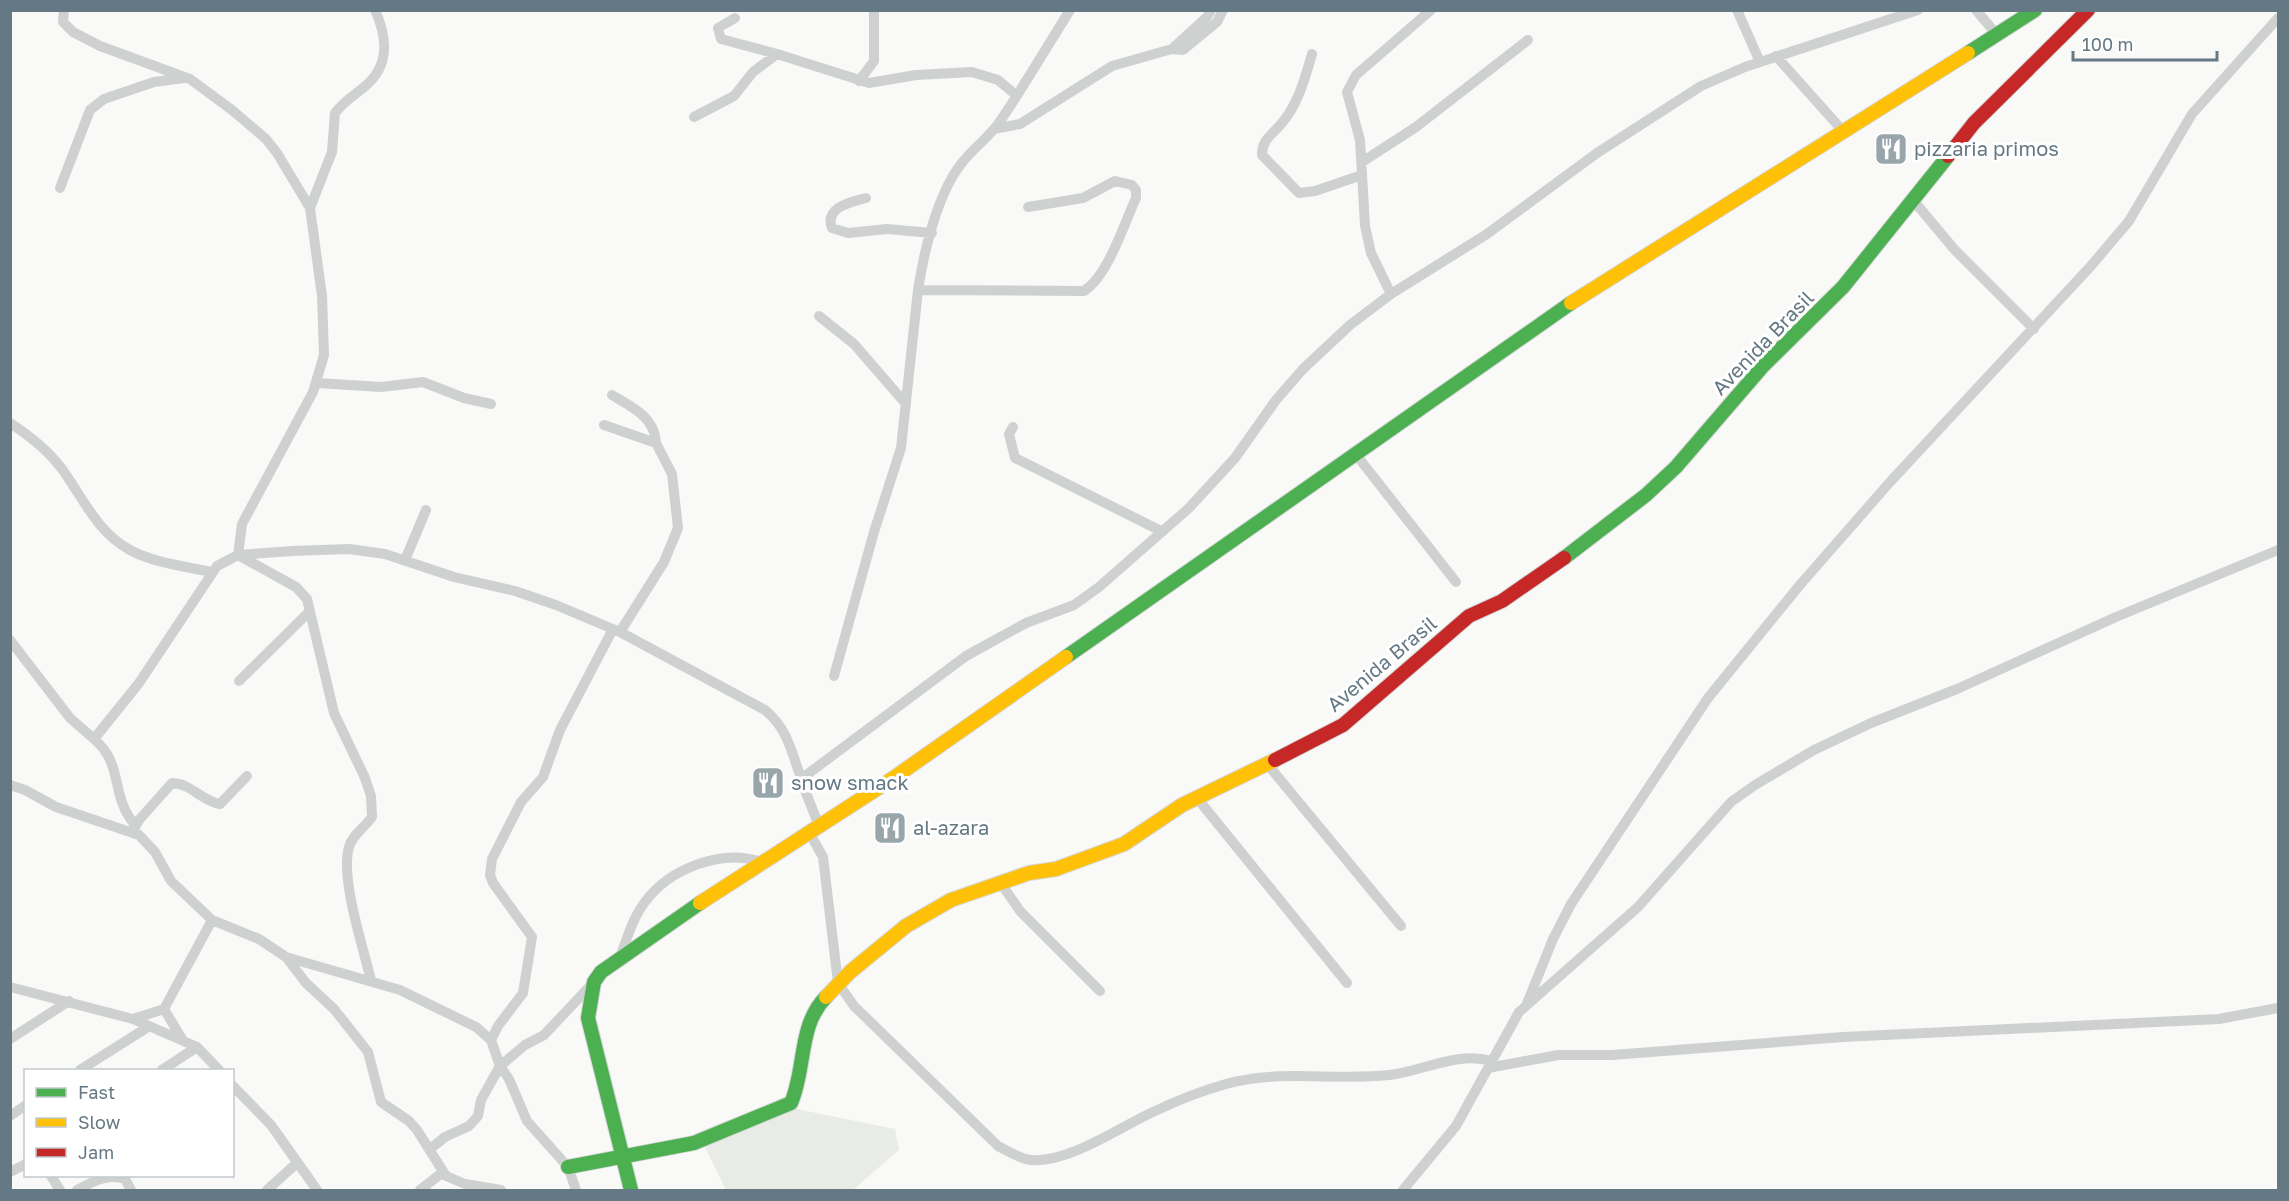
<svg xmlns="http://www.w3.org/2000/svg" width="2289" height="1201" font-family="'Golos Text',sans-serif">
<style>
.green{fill:#e9ece6}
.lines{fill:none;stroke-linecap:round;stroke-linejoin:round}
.fast-casing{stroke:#d5d7d7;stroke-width:16}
.slow-casing{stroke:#d5d7d7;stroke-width:16}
.jam-casing{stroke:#d5d7d7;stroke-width:16}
.street{stroke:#cfd1d1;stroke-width:10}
.fast{stroke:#4caf50;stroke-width:14}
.slow{stroke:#ffc107;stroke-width:14}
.jam{stroke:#c62828;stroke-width:14}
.labels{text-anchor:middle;stroke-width:6;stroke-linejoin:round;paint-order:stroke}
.poi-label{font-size:20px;fill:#647983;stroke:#fff;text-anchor:start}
.street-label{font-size:20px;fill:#647983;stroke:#fff}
</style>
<rect width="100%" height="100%" fill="#f9f9f8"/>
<path class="green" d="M797 1109 895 1129 899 1150 853 1190H726L704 1145 737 1125Z"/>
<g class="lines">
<g class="fast-casing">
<path id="fast" d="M1968 53 2035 10
M1564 558 1646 495 1676 467 1763 366 1843 287 1948 156
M1066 657 1571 303
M568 1167 694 1143 791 1103C806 1069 798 1025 826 997
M631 1190 588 1018 594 982 601 972 700 903"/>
</g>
<g class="slow-casing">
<path id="slow" d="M1571 303 1968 53
M700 903 892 779 1066 657
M826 997 850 972 906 926 951 900 1029 873 1056 869 1124 844 1182 805 1275 760"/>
</g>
<g class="jam-casing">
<path id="jam" d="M1948 156 1974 123 2088 10
M1275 760 1343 725 1469 616 1502 601 1564 558"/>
</g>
<path class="street" d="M64 10 63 22 73 32 100 46 190 79 232 110 266 139 277 153 310 208 322 296 324 355 313 392 242 524 238 555
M1737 10 1760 62
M1976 10 1997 35
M735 18 718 28 721 39 777 54
M1172 49 1207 17 1211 10
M1312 54C1305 78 1298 105 1281 124 1272 135 1262 139 1262 155L1299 193 1315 191 1362 175
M1776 56 1843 131
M859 81 874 61V10
M694 117 734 96 753 72 777 54 869 83 916 75 972 72 998 80 1016 95
M994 129 1020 124 1112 66 1172 49 1183 50 1217 22 1223 10
M1362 162 1416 127 1528 40
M60 188 90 110 104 99 154 82 184 78
M866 198C852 202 824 207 832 228L848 233 887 229 932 233
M1913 200 1954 249 2034 329
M310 208 332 152 335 113C343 102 353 96 363 88 390 67 388 39 375 10
M918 290C924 251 937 195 961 164 973 148 990 137 1001 120 1025 84 1047 47 1070 10
M1391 294 1371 253 1365 226 1360 140 1347 92 1356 75 1431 10
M819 316 854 344 906 404
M317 383 381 387 423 382 464 398 491 404
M612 395C632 407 655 417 656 443
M10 423C30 436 48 450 62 469 83 498 97 532 130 550 154 563 184 566 211 572
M604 425 656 443 672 474 678 528 664 562 620 632
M1013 427 1009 434 1015 458 1161 531
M1354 452 1456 582
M238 555 296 587 307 599 334 713 365 778 371 796 372 817C365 827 352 835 349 847 340 878 363 947 371 980
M405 560 426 510
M10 640 70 718 94 739
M834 676 874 532 901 448 918 290 1084 291C1108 276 1124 224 1136 198V190L1132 185 1115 181 1083 198 1028 207
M239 681 309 612
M1268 765 1401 926
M801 779 966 656 1026 623 1074 605 1099 587 1189 508 1235 458 1276 400 1303 369 1350 325 1391 294 1487 234 1597 153 1701 86 1745 67 1918 10
M10 785 25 790 56 807 139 835 155 852 171 881 212 920 259 939 286 957 400 990 476 1027 491 1040 500 1066 509 1079 527 1121 568 1167 576 1190
M1197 798 1347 983
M136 826C109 796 125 765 94 739L139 683 217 566 238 555 293 551 349 549 385 554 454 577 515 591 556 605 620 632 765 710C788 729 791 751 801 778 806 795 813 810 819 826
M133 831 139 820 172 783C190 783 202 801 220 804L247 776
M809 832 823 857 838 983 854 1006 998 1146C1008 1151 1020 1159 1031 1160 1069 1163 1120 1127 1153 1112 1176 1101 1201 1091 1226 1084 1279 1069 1335 1081 1389 1075 1423 1071 1458 1051 1491 1061
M1000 882 1020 911 1100 991
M286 957 306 983 334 1009 368 1052 381 1102 409 1121 417 1130 446 1176 465 1184 501 1190
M620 957C627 939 633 917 645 902 669 869 722 848 761 862
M10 987 133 1019 197 1047 219 1070
M1528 1004 1638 907 1731 802 1755 785 1814 750 1871 723 1957 689 2116 617 2278 550
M164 1009 182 1039
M133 1019 164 1009 212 920
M10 1039 69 1001
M491 1040 498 1026 523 993 532 937 493 883 490 875 492 859 521 802 543 777 560 730 613 629
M1488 1068 1558 1055H1612L1843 1037 2219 1019 2278 1008
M80 1070 148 1027
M162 1070 197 1047
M232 1085 271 1125 317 1190
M10 1116 26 1105
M430 1149 445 1137 469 1126 478 1116 481 1100 500 1066 525 1045 544 1035 594 982
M10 1172 26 1164
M51 1176 60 1190
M77 1190C92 1182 108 1173 125 1179L131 1190
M267 1190 297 1163
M420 1190 443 1172
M1403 1190 1456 1126 1519 1012 1526 1006 1553 939 1571 904 1708 698 1799 586 1890 482 2090 267 2129 221 2192 114 2278 18"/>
<use href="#fast" class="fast"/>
<use href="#slow" class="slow"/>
<use href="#jam" class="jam"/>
</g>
<defs>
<g id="restaurant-square" transform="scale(1.725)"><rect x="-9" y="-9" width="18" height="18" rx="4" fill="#98a6ac" stroke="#fff"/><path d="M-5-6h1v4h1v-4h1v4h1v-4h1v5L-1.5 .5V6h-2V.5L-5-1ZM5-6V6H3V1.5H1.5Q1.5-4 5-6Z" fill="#fff"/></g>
</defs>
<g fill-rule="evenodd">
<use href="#restaurant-square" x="1891" y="149"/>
<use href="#restaurant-square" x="768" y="783"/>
<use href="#restaurant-square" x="890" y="828"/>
</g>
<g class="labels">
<g class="poi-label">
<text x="1914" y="156">pizzaria primos</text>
<text x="791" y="790">snow smack</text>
<text x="913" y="835">al-azara</text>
</g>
<g class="street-label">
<text transform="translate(1763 343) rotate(-46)" y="7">Avenida Brasil</text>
<text transform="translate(1382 664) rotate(-40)" y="7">Avenida Brasil</text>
</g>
</g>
<rect width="2289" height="1201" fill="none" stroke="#647983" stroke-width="24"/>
<rect x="24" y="1069" width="210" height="108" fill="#ffffff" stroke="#c1c9cd" stroke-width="1.5"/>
<rect x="36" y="1088" width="30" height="9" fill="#4caf50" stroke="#c1c9cd" stroke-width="1.5"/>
<text x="78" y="1099" font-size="18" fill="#647983">Fast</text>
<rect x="36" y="1118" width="30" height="9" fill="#ffc107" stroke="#c1c9cd" stroke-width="1.5"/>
<text x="78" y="1129" font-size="18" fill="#647983">Slow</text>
<rect x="36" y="1148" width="30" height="9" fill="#c62828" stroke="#c1c9cd" stroke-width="1.5"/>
<text x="78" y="1159" font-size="18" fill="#647983">Jam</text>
<path d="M2073 51v9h144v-9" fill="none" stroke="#647983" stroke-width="3"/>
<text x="2082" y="51" font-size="18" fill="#647983" stroke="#ffffff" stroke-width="4.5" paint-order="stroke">100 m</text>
</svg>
